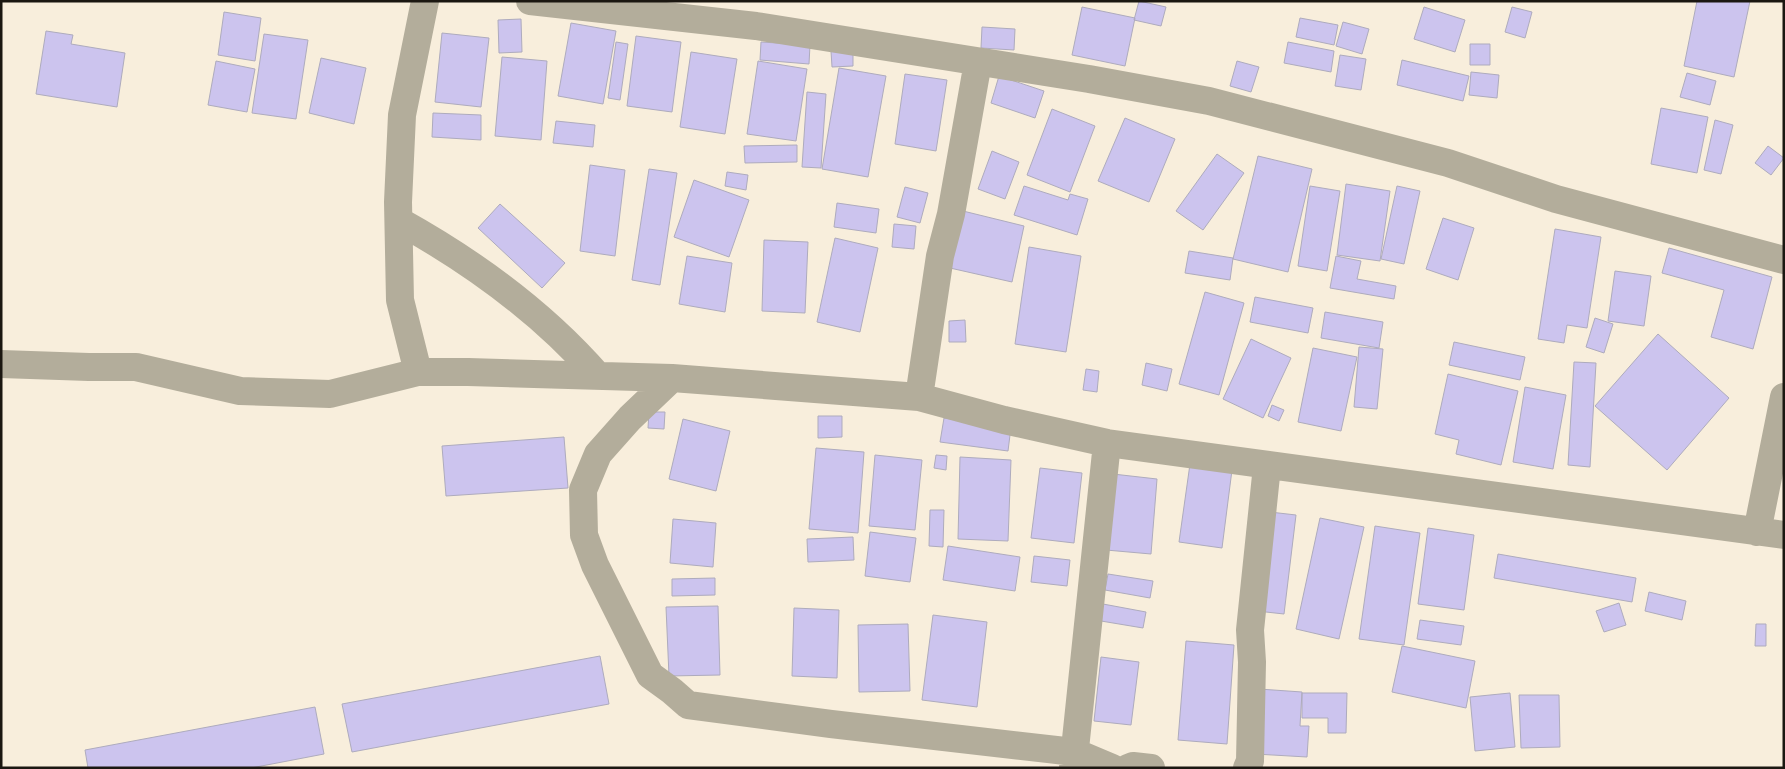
<svg xmlns="http://www.w3.org/2000/svg" width="1785" height="769" font-family="'Source Serif 4',serif">
<style>
.building{fill:#ccc4ee;stroke:#aeabbd}
.lines{fill:none;stroke-linecap:round;stroke-linejoin:round}
.street{stroke:#b3ad9b;stroke-width:28}
</style>
<rect width="100%" height="100%" fill="#f8eedc"/>
<path class="building" d="M1139 1 1166 7 1161 26 1134 20Z
M1697 1H1750L1734 77 1684 66Z
M1082 7 1135 18 1125 66 1072 55Z
M1424 7 1465 20 1455 52 1414 39Z
M1512 7 1532 12 1525 38 1505 32Z
M224 12 261 18 255 61 218 55Z
M1300 18 1338 25 1334 45 1296 37Z
M521 19 522 52 499 53 498 20Z
M1343 22 1369 29 1362 54 1336 46Z
M571 23 616 31 603 104 558 96Z
M982 27 1015 29 1014 50 981 48Z
M46 31 73 35 71 44 125 53 117 107 36 94Z
M442 33 489 38 481 107 435 102Z
M264 34 308 40 296 119 252 113Z
M636 36 681 42 672 112 627 106Z
M616 42 628 44 620 100 608 98Z
M761 42 810 45 809 64 760 60Z
M1288 42 1334 51 1331 72 1284 63Z
M1470 44H1490V65H1470Z
M853 50V66L832 67 831 51Z
M691 52 737 59 725 134 680 127Z
M1340 55 1366 59 1361 90 1335 86Z
M502 57 547 61 541 140 495 136Z
M321 58 366 68 354 124 309 113Z
M1402 60 1469 76 1463 101 1397 85Z
M216 61 255 69 247 112 208 105Z
M758 61 807 69 796 141 747 134Z
M1237 61 1259 67 1251 92 1230 86Z
M839 68 886 76 868 177 822 169Z
M1471 72 1499 75 1497 98 1469 95Z
M1687 73 1716 81 1710 105 1680 97Z
M905 74 947 80 936 151 895 144Z
M999 76 1044 91 1035 118 991 103Z
M807 92 826 94 821 168 802 167Z
M1661 108 1708 117 1697 173 1651 164Z
M1052 109 1095 126 1070 192 1027 175Z
M433 113 481 115V140L432 137Z
M1125 118 1175 139 1149 202 1098 181Z
M1715 120 1733 125 1721 174 1704 170Z
M556 121 595 125 593 147 553 143Z
M797 145V162L745 163 744 146Z
M1768 146 1784 158 1771 175 1755 163Z
M992 151 1019 162 1005 199 978 189Z
M1217 154 1244 173 1203 230 1176 211Z
M1258 156 1312 169 1288 272 1233 259Z
M590 165 625 170 615 256 580 251Z
M649 169 677 173 660 285 632 280Z
M727 172 748 175 746 190 725 186Z
M694 180 749 200 729 257 674 237Z
M1346 184 1390 191 1380 261 1337 255Z
M1024 186 1068 200 1070 194 1088 199 1077 235 1014 215Z
M1310 186 1340 191 1327 271 1298 266Z
M1397 186 1420 191 1404 264 1381 259Z
M905 187 928 193 920 223 897 217Z
M837 203 879 209 876 233 834 227Z
M500 204 565 263 542 288 478 228Z
M963 211 1024 226 1012 282 950 268Z
M1443 218 1474 228 1458 280 1426 269Z
M894 224 916 226 914 249 892 247Z
M1555 229 1601 237 1587 328 1567 325 1564 343 1538 339Z
M835 238 878 248 860 332 817 322Z
M764 240 808 242 805 313 762 311Z
M1029 247 1081 256 1066 352 1015 344Z
M1669 248 1772 277 1753 349 1711 337 1724 290 1662 273Z
M1189 251 1233 258 1230 280 1185 273Z
M687 256 732 263 725 312 679 304Z
M1336 256 1361 261 1357 279 1396 286 1394 299 1330 288Z
M1615 271 1651 276 1644 326 1608 321Z
M1205 292 1244 303 1219 395 1179 384Z
M1255 297 1313 308 1308 333 1250 322Z
M1325 312 1383 322 1379 348 1321 338Z
M1595 318 1613 324 1604 353 1586 347Z
M965 320 966 342H949V321Z
M1658 334 1729 398 1667 470 1595 406Z
M1251 339 1291 358 1263 418 1223 399Z
M1454 342 1525 357 1520 380 1449 365Z
M1359 347 1383 349 1377 409 1354 407Z
M1313 348 1357 357 1341 431 1298 422Z
M1574 362 1596 363 1590 467 1568 465Z
M1146 363 1172 369 1167 391 1142 385Z
M1086 369 1099 371 1097 392 1083 390Z
M1448 374 1518 391 1501 465 1456 454 1459 440 1435 434Z
M1525 387 1566 395 1553 469 1513 462Z
M1272 405 1284 410 1279 421 1268 416Z
M649 412H665L664 429 648 428Z
M818 416H842V437L818 438Z
M944 418 1011 427 1008 451 940 442Z
M683 419 730 431 716 491 669 479Z
M564 437 568 488 446 496 442 446Z
M816 448 864 452 858 533 809 529Z
M875 455 922 460 915 530 869 526Z
M936 455 947 456 946 470 934 468Z
M960 457 1011 460 1008 541 958 539Z
M1190 464 1232 470 1222 548 1179 542Z
M1040 468 1082 473 1074 543 1031 538Z
M1113 474 1157 479 1151 554 1106 550Z
M930 510H944L943 547 929 546Z
M1270 512 1296 515 1284 614 1257 611Z
M1320 518 1364 527 1339 639 1296 629Z
M673 519 716 523 713 567 670 563Z
M1375 526 1420 533 1404 645 1359 639Z
M1428 528 1474 535 1464 610 1418 604Z
M870 532 916 538 910 582 865 576Z
M853 537 854 560 808 562 807 539Z
M948 546 1020 557 1015 591 943 580Z
M1498 554 1636 578 1632 602 1494 578Z
M1034 556 1070 560 1067 586 1031 582Z
M1108 574 1153 581 1150 598 1105 590Z
M715 578V595L672 596V579Z
M1649 592 1686 601 1682 620 1645 611Z
M1619 603 1626 625 1604 632 1596 611Z
M1103 604 1146 612 1143 628 1101 621Z
M718 606 720 675 669 676 666 607Z
M794 608 839 610 837 678 792 676Z
M933 615 987 622 977 707 922 700Z
M1420 620 1464 626 1461 645 1417 639Z
M908 624 910 691 859 692 858 625Z
M1756 624H1766V646H1755Z
M1186 641 1234 645 1227 744 1178 740Z
M1402 646 1475 661 1466 708 1392 692Z
M600 656 609 704 352 752 342 704Z
M1101 657 1139 662 1131 725 1094 721Z
M1259 689 1302 692 1300 726H1309L1307 757 1255 754Z
M1302 693H1347L1346 733H1328V718H1302Z
M1510 693 1515 747 1475 751 1470 697Z
M1519 695H1559L1560 747 1521 748Z
M315 707 324 754 251 768H88L85 750Z"/>
<g class="lines">
<path class="street" d="M530 1 756 26 1089 79 1209 101 1448 163 1556 199 1784 260
M399 221C473 262 542 312 598 376
M1 364 89 367H136L240 391 330 394 418 372H468L672 378 919 397 1004 420 1107 443 1784 535
M418 372 400 300 398 202 402 115 425 1
M672 378 630 418 598 454 583 490 584 535 595 565 650 675 672 691 688 705 831 724 1074 752 1112 768
M919 397 940 256 951 214 978 62
M1757 532 1784 397
M1073 768 1107 443
M1128 768 1133 766 1151 768
M1247 768 1250 761 1252 662 1250 630 1267 466"/>
</g>
<rect width="1785" height="769" fill="none" stroke="#1b1711" stroke-width="5"/>
</svg>
